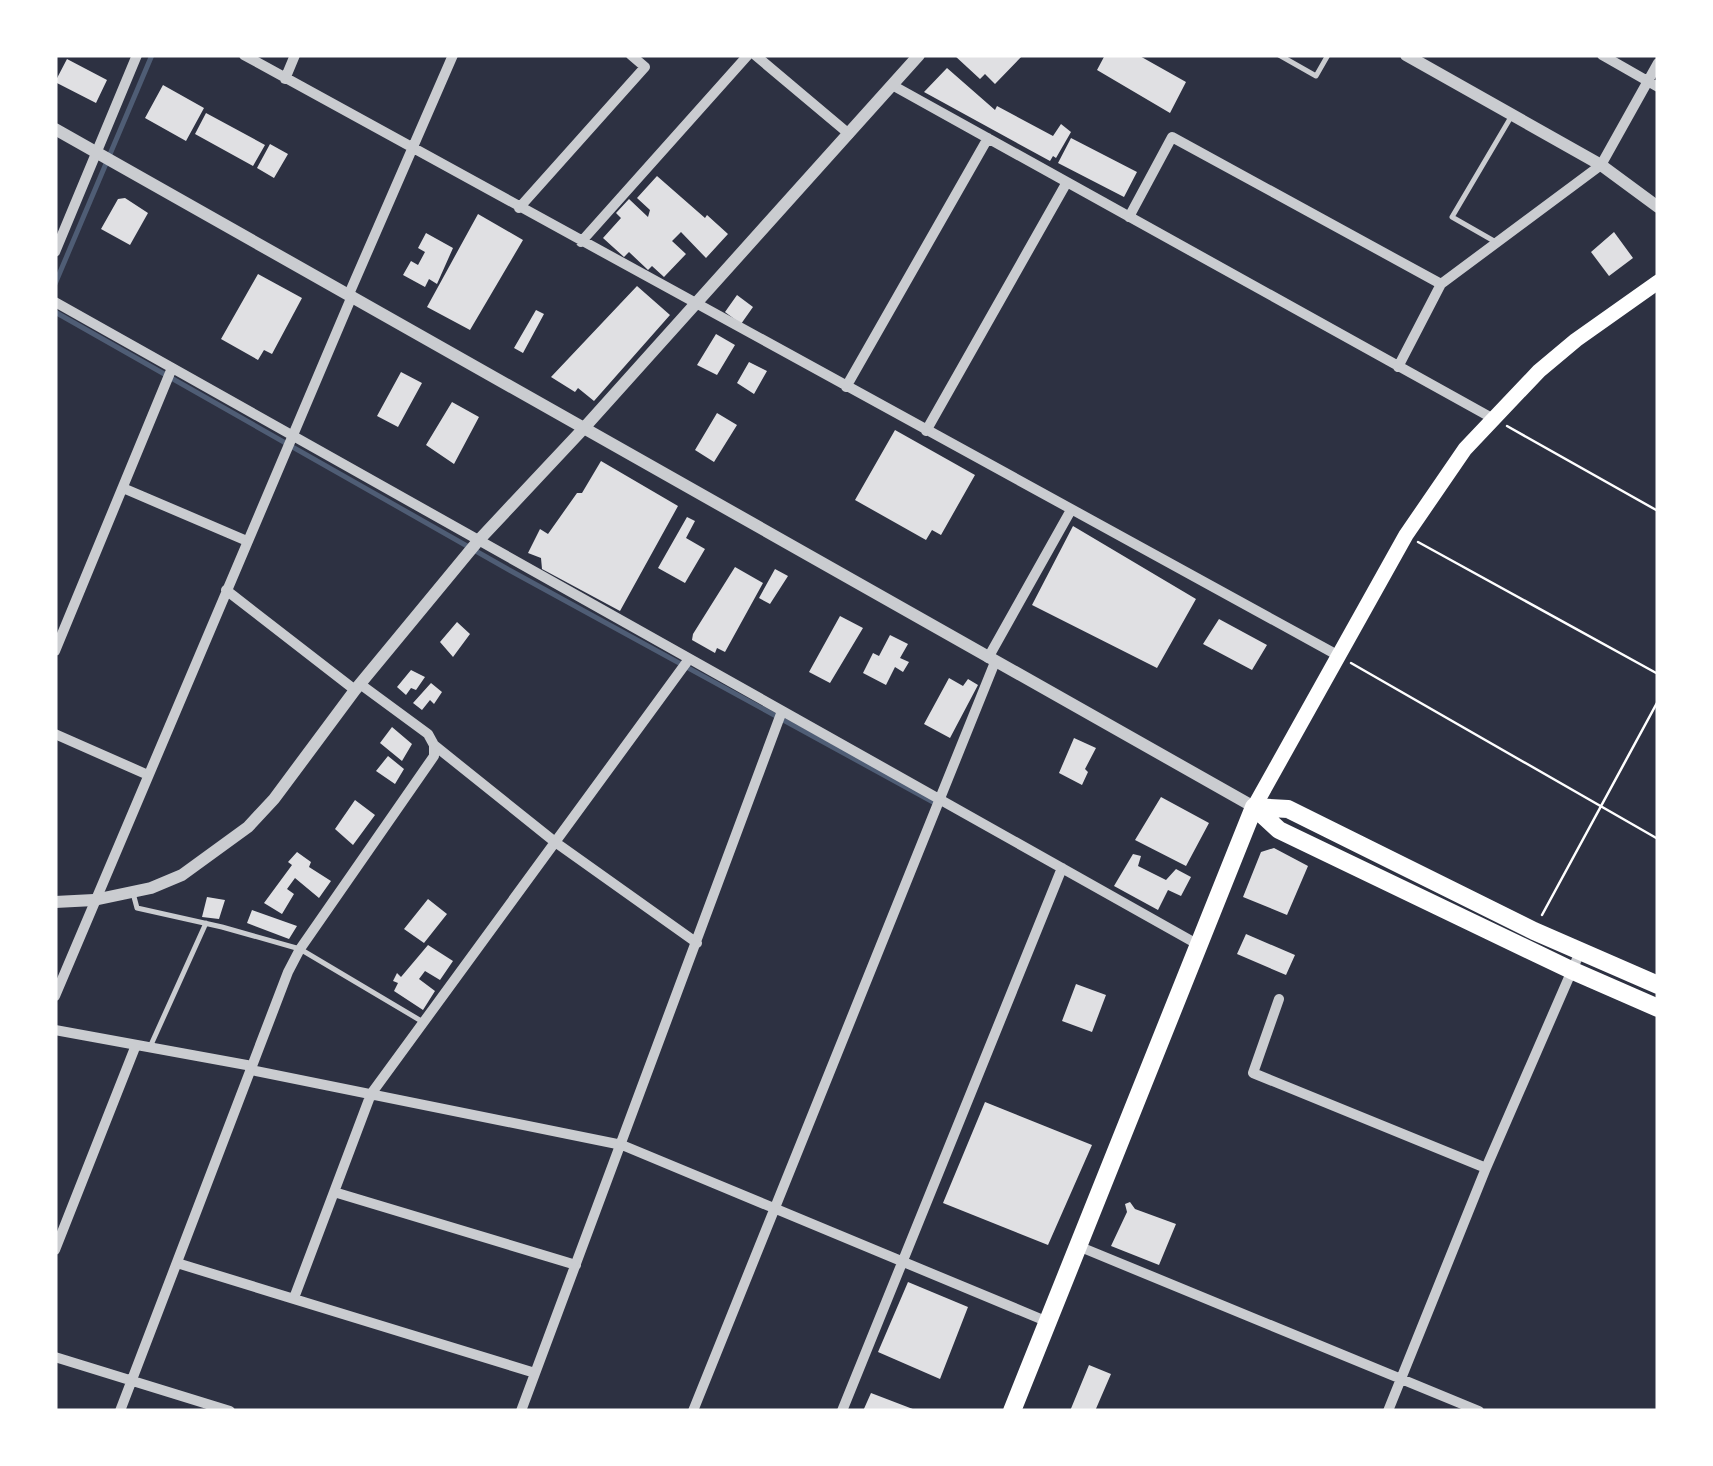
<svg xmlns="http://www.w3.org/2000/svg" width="1713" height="1466" font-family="Signika,sans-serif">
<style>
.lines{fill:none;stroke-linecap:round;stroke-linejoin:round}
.stream{stroke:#4f5d75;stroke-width:5}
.building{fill:#e0e0e3}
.path{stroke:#fff;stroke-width:2.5}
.service{stroke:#caccd0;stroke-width:5}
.minor{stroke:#caccd0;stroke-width:10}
.tertiary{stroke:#caccd0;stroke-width:12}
.secondary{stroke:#fff;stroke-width:15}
.trunk{stroke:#fff;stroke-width:18}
</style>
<rect width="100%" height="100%" fill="#2d3142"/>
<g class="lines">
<path class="stream" d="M55 284 152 55
M55 312 511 571 933 802"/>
</g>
<path class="building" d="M954 55H1023L995 84 985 74 980 79Z
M1105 55H1138L1186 82 1170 113 1097 70Z
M67 59 107 80 96 103 55 82Z
M947 68 995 110 997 106 1053 136 1061 124 1071 132 1056 158 1053 156 1050 161 924 92Z
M163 85 204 108 186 141 145 118Z
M206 113 265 145 253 166 195 134Z
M1071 138 1137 172 1124 197 1058 163Z
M270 144 288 154 274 178 257 168Z
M657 176 705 218 707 215 728 234 706 258 681 232 672 241 686 254 664 277 652 266 648 270 629 252 624 257 603 238 621 218 616 213 629 199 648 217 650 210 637 198Z
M125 198 148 213 130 245 101 229 118 199Z
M478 214 523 240 470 330 427 307Z
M1614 232 1633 258 1609 276 1591 252Z
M426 233 453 248 437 284 429 279 425 287 403 275 411 261 418 265 425 252 418 248Z
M258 274 302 298 272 354 264 350 258 360 221 339Z
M637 286 670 315 594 401 578 388 575 392 551 377Z
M737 295 753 307 741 324 725 312Z
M536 310 544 314 523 353 514 348Z
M716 334 735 345 717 375 697 365Z
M749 362 767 371 754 394 737 383Z
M401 372 422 383 398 427 377 416Z
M452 402 479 417 454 464 426 445Z
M717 413 737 425 714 462 695 450Z
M895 430 975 475 941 535 932 530 926 540 855 500Z
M601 461 678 506 620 611 542 569 541 558 528 553 540 529 548 534 577 493H582Z
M687 517 695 521 686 538 705 549 685 583 658 568Z
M1073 526 1196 599 1157 668 1032 605Z
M735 567 763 583 725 652 717 648 715 653 692 640 693 634Z
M775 569 788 576 770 604 759 598Z
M840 616 863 628 830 683 809 672Z
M1219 619 1267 645 1252 670 1203 644Z
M457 622 470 634 453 657 440 642Z
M890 635 908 644 900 658 909 662 903 672 895 667 886 685 863 673 873 653 879 656Z
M411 670 425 677 416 690 411 688 406 695 397 687Z
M949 678 963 686 968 679 978 685 950 738 924 724Z
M431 683 442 692 434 704 430 700 422 710 413 703Z
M392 727 412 744 402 761 380 743Z
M1074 738 1096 748 1085 769 1088 772 1082 785 1059 773Z
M388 756 404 769 395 784 376 771Z
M1161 797 1209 823 1186 866 1135 840Z
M355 800 375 815 353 845 335 829Z
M1274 848 1308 866 1287 915 1243 897 1261 852Z
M297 852 311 862 309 867 331 881 319 898 295 878 287 889 294 894 282 914 264 903 292 865 288 862Z
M1133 854 1141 856 1138 866 1166 880 1176 869 1191 877 1181 896 1168 890 1158 910 1114 886Z
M207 897 225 900 219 919 202 917Z
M428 899 447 914 424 943 404 929Z
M252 910 297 926 289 939 247 923Z
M1246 934 1295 955 1286 975 1237 954Z
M428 945 453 961 440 980 425 971 419 979 435 991 423 1010 394 991 398 983 393 981 397 973 401 977Z
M1076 984 1106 995 1092 1032 1062 1021Z
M985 1102 1092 1145 1048 1245 943 1203Z
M1130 1202 1135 1209 1176 1224 1159 1265 1111 1246 1127 1212 1125 1204Z
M908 1282 968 1307 940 1379 878 1352Z
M1089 1365 1111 1374 1095 1411H1070Z
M871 1393 918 1411H863Z"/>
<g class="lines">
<path class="path" d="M1507 426 1658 511
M1418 542 1658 674
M1351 663 1658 839
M1542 915 1658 701"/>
<path class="service" d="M1279 55 1316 76 1328 55
M1494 241 1452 217 1511 117
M133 893 137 908 222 927 300 949 423 1022
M150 1047 206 923"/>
<path class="minor" d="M244 55 1339 656
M755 55 849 134
M1602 55 1658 87
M285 79 295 55
M892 85 1492 418
M519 208 645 67 631 55
M1129 217 1172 137 1441 284
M581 242 748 55
M55 252 137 55
M349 294 453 55
M55 302 1197 944
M1398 367 1441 284 1601 165 1658 63
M846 387 988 138
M926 431 1067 182
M123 488 247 541
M226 590 355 690
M55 651 172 368
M988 658 1071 510
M55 734 148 775
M434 745 555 842 697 943
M55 996 352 296
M1279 999 1253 1073 1486 1168
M55 1030 252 1066
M251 1070 622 1145 1048 1322
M334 1192 576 1265
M1078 1246 1479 1411
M55 1250 136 1045
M177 1263 535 1373
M294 1298 371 1094 689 659
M55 1357 230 1411
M120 1411 288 972 300 949 434 756V745L428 734 360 684
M521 1411 782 711
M693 1411 995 662
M842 1411 1062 868
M1388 1411 1486 1168 1580 952"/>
<path class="tertiary" d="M1406 55 1601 165 1658 207
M55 129 1254 807
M55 902 94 900 151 888 182 875 248 827 274 799 355 690 478 541 584 428 919 55"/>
<path class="secondary" d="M1254 807 1406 535 1465 449 1539 371 1576 340 1658 282"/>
<path class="trunk" d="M1254 807 1279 830 1571 970 1658 1008
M1254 807 1288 809 1534 931 1658 985
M1012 1411 1254 807"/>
</g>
<rect width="1713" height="1466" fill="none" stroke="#ffffff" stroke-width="115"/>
</svg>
